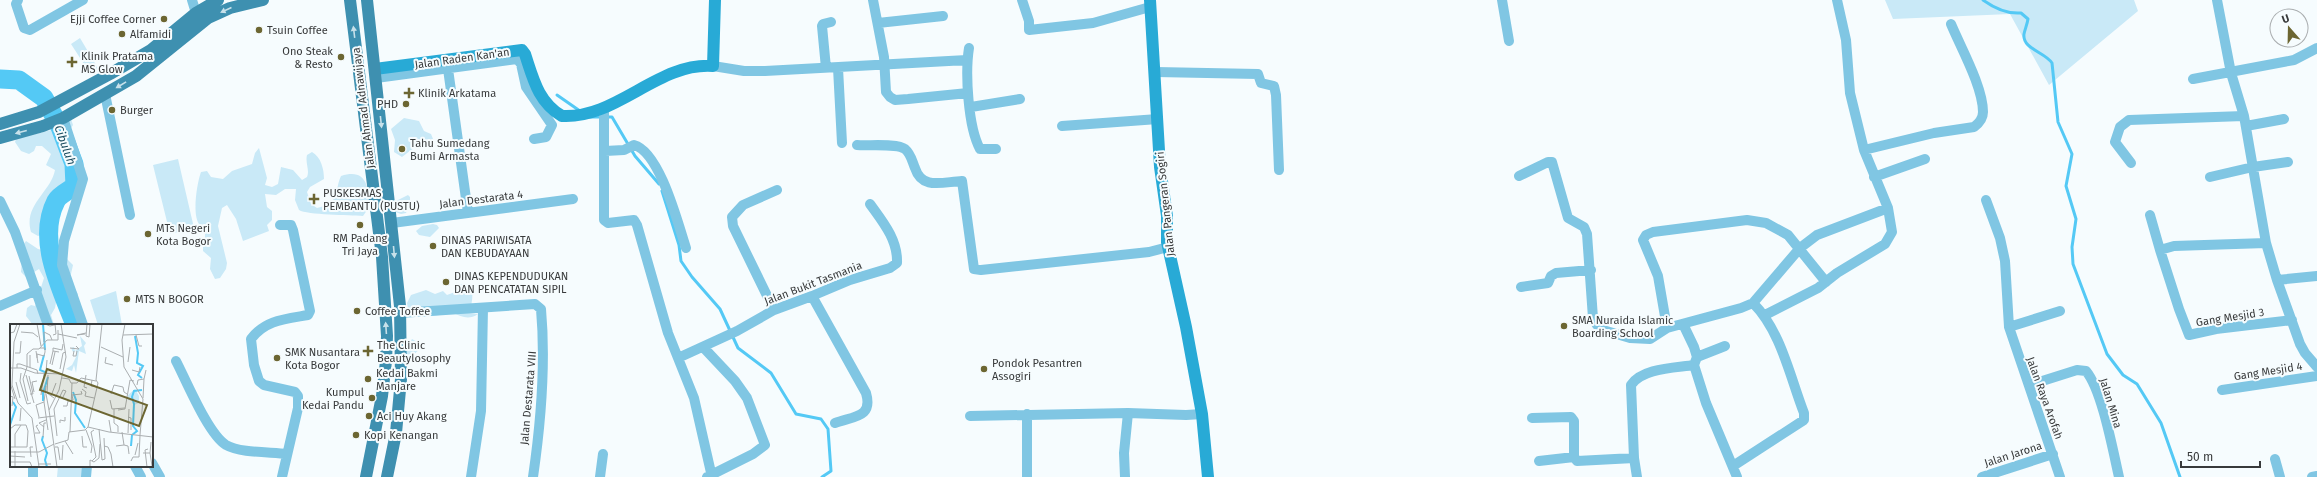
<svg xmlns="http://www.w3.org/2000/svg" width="2317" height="477" font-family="'Fira Sans',sans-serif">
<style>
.green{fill:#c9e9f7}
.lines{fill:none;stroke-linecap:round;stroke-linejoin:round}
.stream{stroke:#54c9f5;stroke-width:3}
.river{stroke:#54c9f5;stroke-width:19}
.street{stroke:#80c6e3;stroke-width:10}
.secondary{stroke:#28aad6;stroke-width:12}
.primary{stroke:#3e90b0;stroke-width:12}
.oneway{fill:#c8e1ea}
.poi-dot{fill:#6c6632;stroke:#f6fcfe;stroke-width:1.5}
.labels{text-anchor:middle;stroke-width:4;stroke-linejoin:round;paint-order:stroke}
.poi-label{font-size:11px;fill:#383a3b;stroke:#f6fcfe;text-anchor:start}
.street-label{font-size:11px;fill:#383a3b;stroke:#f6fcfe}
.water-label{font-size:12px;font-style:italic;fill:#1c4d60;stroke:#f6fcfe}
.inset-river{fill:none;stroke:#54c9f5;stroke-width:2}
.inset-road{fill:none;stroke:#aaaeb0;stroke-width:1}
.view{fill:#6c6632;fill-opacity:0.15;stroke:#6c6632;stroke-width:2}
.inset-edge{fill:none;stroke:#383a3b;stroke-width:2}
</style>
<rect width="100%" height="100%" fill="#f6fcfe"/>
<path class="green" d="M1885 0H2134L2138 11 2049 85 2010 14 1893 19Z
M80 38 99 70 91 75 71 44Z
M404 118 419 121 424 131 431 134 433 139 430 144 415 147 402 157 394 152 395 140 391 129Z
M71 119 73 125 70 130 71 154 68 163 75 170 83 166 85 172 76 191 65 192V198H59L54 214 44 212C48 219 47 227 43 234L38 236 31 232C23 205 51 192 55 170L46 165 51 154 42 146H36L34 151 29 154 21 151 15 142 16 139 51 130 55 127 63 131V125Z
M259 148 267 178 265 185 272 187 278 184 281 167 293 170 302 180 307 177C310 170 305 163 307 155L312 152C321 157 324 169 324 179L310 187 307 192 311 204 317 208C341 203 334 191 341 176 367 168 368 187 370 206L363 216C350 215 307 215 299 210L295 200 296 189H285L276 195 265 194 267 207 272 211V220L267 225 269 231 243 241 236 219 227 205 222 208 218 226 227 263 226 269 220 278 215 279 210 269 211 258 203 251V245L207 241 205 238V232L196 228 199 224C192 214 197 183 201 172L207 171 211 177 223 179 232 171 252 164 255 153Z
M178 159 194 228 170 234 153 165Z
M408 195 410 197V205L406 213 401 214 393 211 394 202Z
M433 224 437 225 439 228 430 237 419 235 416 231 422 226Z
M26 241 38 249 51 252 52 265 56 266 59 258 67 259 73 265 71 274 68 277 78 294V299L70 302 63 300 61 296 57 297 55 308 51 315 54 325H33L26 316 27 308 31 305 35 306 44 278 39 269 26 277 21 272 23 245Z
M460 284 468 285 472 289C473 296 472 305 469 313L478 314C468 321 461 316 453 313L433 316 408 309 407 303 411 295 426 290 435 294 443 291 447 295 455 292V286Z
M116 291 122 325H98L90 300Z
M412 339 419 343 421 348 411 357 405 358V351Z
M58 466H89L85 477H57Z"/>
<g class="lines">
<path class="stream" d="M1983 0C1994 8 2008 14 2021 13L2028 19C2027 25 2025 29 2024 34 2022 49 2045 52 2052 63L2058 122 2072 154 2066 186 2076 219 2072 247 2073 264 2107 354 2123 375 2137 384 2161 423 2180 477
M557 95 580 111
M590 117H612L635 156 659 184
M662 191 679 245 681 261 692 277 720 309 738 348 771 373 796 414 821 419 828 429 831 471 822 477"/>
<path class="river" d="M0 79 19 80 44 98 60 127 74 164 75 186C70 190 59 195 56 201 36 240 61 288 75 325"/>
<path class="street" d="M18 0 16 4 24 28 30 30 83 0
M192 0 196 13
M873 0 884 57 886 92 890 97 895 100 908 99 968 93
M1022 0 1029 21V30L1093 23 1150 7
M1502 0 1509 41
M2217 0 2231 73 2244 116 2266 243 2277 280 2300 344 2305 353 2317 367
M878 23 943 16
M969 48C965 73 968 127 980 149H996
M713 66 744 71H765L967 60
M826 68 822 26 823 24 831 22
M838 68 842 143
M448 69 468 213
M1156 72 1258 74 1261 83 1274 86 1276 95 1279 170
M376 78 517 59 521 64 526 87 552 125 546 137 534 139
M2193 79 2294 60 2317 48
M105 94 130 215
M971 107 1020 99
M604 108V220L608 223 634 220 637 225 668 333 694 398 712 477
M63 118 83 179 64 241 62 265 83 325
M1062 126 1158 119
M2246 126 2284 119
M857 145C868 146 897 143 905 149 911 154 912 161 915 168 922 190 942 182 962 181L974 269 981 270 1149 252 1168 247
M1864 150 1934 133 1974 127C1978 124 1983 119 1983 112 1983 87 1961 48 1951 24
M605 151 624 150 634 145C660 152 678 224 686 248
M2131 163 2115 142 2120 127 2129 120 2244 116
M1519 176 1548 162H1552L1568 218 1584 227 1587 234 1593 318 1597 325 1603 330 1630 338 1650 339 1667 328 1741 308 1753 303 1800 248 1817 235 1888 208
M1874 177 1925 159
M2210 177 2253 167 2288 162
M1986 200 2000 238 2005 261 2009 327 2060 477
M0 201 15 232 48 325
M2150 215 2160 250 2174 246 2266 243
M392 223 573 199
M280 225H291L293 230 310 311 308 315C285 319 265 320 251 339L254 365 259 381 264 385 295 392 298 396V408L282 477
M2160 250 2179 309 2189 335 2216 329 2292 320
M2277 280 2317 276
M1521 287 1548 283 1551 276 1556 273 1591 270
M812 296 866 393C873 417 855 416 835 423
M0 306 37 290
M774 310 733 226 732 217 743 205 777 190
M400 313 535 304 541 309C546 365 541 422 533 477
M1765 315 1818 288 1837 273 1885 244 1892 232 1888 208 1864 150 1850 93 1846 40 1837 0
M1683 324 1694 347 1697 357 1694 365 1706 403 1737 477
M2009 327 2060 311
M1667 328 1658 276 1643 240 1646 235 1653 232 1747 220 1766 223 1788 235 1826 282
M703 347 735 381 747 398 765 445 753 454 707 477
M1697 357 1725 346
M678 358 737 331 774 310 812 296 850 280 890 268 897 263C898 240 883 222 870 204
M176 361C186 380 208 434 226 445 240 453 270 452 287 454
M2030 385 2077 370 2086 371C2102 390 2113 451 2119 477
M2222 390 2317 376
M970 416 1128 413
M1532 418 1571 417 1574 421V457L1577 461 1634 458 1631 385C1642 368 1675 368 1694 365
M1634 458 1637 477
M2275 459 2280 477
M1539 461 1574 457
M152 463 160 477
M135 466 141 477
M1733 466 1804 420V413C1790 377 1781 331 1753 303
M33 477V466
M86 477 87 466
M471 477 481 411 483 308
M600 477 603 454
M1027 477V414
M1125 477 1124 453 1128 413 1186 415 1202 414
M1982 477 2053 454
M2312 477 2317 476"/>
<path class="secondary" d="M1150 0 1160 167 1167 216V242L1186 327 1202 414 1208 477
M375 69 522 50 525 54C533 78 538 102 562 116 617 119 658 62 713 66L715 0"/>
<path class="primary" d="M350 0 382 257 387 336 386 361 382 396 366 477
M367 0 400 306 401 379 396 433 387 477
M0 124 39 112 110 74 151 50 196 13 218 0
M0 138 43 126 63 118 136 76 208 18 230 8 263 0"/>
</g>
<defs><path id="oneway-solid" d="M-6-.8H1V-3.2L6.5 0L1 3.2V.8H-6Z"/></defs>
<g class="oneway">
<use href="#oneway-solid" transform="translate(226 10) rotate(156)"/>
<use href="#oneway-solid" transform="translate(354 32) rotate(-97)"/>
<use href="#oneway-solid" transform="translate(121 85) rotate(149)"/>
<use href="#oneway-solid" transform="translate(381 122) rotate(84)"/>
<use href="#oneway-solid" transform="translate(21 132) rotate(165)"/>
<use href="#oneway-solid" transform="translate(394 252) rotate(85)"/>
<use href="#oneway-solid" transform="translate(386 328) rotate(-94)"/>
</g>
<g class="poi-dot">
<circle cx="164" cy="19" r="4"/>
<circle cx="259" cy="30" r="4"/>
<circle cx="122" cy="34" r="4"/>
<circle cx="341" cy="57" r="4"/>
<path d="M70 56h4v4h4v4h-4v4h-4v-4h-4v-4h4z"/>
<path d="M407 87h4v4h4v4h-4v4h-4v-4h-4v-4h4z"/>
<circle cx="406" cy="104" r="4"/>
<circle cx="112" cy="110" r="4"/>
<circle cx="402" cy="149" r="4"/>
<path d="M312 193h4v4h4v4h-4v4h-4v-4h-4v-4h4z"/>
<circle cx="360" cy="225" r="4"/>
<circle cx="148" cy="234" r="4"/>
<circle cx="433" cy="246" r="4"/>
<circle cx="446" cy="282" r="4"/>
<circle cx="127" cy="299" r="4"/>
<circle cx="357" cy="311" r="4"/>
<circle cx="1564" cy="326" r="4"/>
<path d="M366 345h4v4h4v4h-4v4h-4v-4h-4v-4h4z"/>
<circle cx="277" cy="358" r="4"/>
<circle cx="984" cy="369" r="4"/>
<circle cx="368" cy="379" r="4"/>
<circle cx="372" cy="398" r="4"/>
<circle cx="369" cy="416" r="4"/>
<circle cx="356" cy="435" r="4"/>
</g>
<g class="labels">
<g class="poi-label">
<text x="156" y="23" text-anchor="end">Ejji Coffee Corner</text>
<text x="267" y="34">Tsuin Coffee</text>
<text x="130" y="38">Alfamidi</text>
<text x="333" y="55" text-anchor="end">Ono Steak<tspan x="333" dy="13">&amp; Resto</tspan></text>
<text x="81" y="60">Klinik Pratama<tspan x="81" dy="13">MS Glow</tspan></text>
<text x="418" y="97">Klinik Arkatama</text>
<text x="398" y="108" text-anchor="end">PHD</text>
<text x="120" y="114">Burger</text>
<text x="410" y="147">Tahu Sumedang<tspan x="410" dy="13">Bumi Armasta</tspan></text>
<text x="323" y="197">PUSKESMAS<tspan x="323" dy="13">PEMBANTU (PUSTU)</tspan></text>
<text x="156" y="232">MTs Negeri<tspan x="156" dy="13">Kota Bogor</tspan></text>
<text x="360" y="242" text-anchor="middle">RM Padang<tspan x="360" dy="13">Tri Jaya</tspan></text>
<text x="441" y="244">DINAS PARIWISATA<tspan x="441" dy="13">DAN KEBUDAYAAN</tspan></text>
<text x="454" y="280">DINAS KEPENDUDUKAN<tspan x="454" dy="13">DAN PENCATATAN SIPIL</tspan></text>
<text x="135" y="303">MTS N BOGOR</text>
<text x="365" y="315">Coffee Toffee</text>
<text x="1572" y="324">SMA Nuraida Islamic<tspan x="1572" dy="13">Boarding School</tspan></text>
<text x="377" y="349">The Clinic<tspan x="377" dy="13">Beautylosophy</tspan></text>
<text x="285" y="356">SMK Nusantara<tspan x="285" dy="13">Kota Bogor</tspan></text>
<text x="992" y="367">Pondok Pesantren<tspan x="992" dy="13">Assogiri</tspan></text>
<text x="376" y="377">Kedai Bakmi<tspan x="376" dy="13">Manjare</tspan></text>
<text x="364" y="396" text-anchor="end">Kumpul<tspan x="364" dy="13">Kedai Pandu</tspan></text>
<text x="377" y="420">Aci Huy Akang</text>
<text x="364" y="439">Kopi Kenangan</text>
</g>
<g class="street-label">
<text transform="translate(462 58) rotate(-8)" y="4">Jalan Raden Kan'an</text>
<text transform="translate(363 108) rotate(-97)" y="4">Jalan Ahmad Adnawijaya</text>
<text transform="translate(481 199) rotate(-7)" y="4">Jalan Destarata 4</text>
<text transform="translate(1165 204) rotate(-96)" y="4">Jalan Pangeran Sogiri</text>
<text transform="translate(813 283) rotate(-21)" y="4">Jalan Bukit Tasmania</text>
<text transform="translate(2230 317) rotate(-9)" y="4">Gang Mesjid 3</text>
<text transform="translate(2268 371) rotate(-9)" y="4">Gang Mesjid 4</text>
<text transform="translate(528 398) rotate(-85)" y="4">Jalan Destarata VIII</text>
<text transform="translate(2045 398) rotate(70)" y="4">Jalan Raya Arofah</text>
<text transform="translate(2111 403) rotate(73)" y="4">Jalan Mina</text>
<text transform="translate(2013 454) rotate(-18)" y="4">Jalan Jarona</text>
</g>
<g class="water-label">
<text transform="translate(65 145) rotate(70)" y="4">Cibuluh</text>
</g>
</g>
<g transform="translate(10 324)">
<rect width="143" height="143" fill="#f6fcfe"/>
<path d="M70 12 76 19 74 22 76 30 69 27 66 49 64 41 62 47 56 45 62 41 66 33V27L63 28 61 24 64 23 65 27 72 22ZM125 65 129 72V79L124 81 123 77 118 76V71Z" fill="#c9e9f7"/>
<path class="inset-river" d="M33 0 35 26M125 12 128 29 127 39 133 42 128 51 132 54M34 31 30 46 37 49M63 68 66 76 65 89 75 104M33 77V69L38 53M0 101 6 83 3 78M33 112 32 116 37 129 35 136 37 143M121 122 122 111 127 107 123 102 124 80 122 73 124 67 132 66"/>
<path class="inset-road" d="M10 0 4 18 2 61 8 79 22 94 29 143M27 0 31 22M35 0 40 2 48 0M77 0 80 1 79 13 76 12ZM115 0 112 16 114 43 133 75 130 111M11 8 23 9 28 13M0 9 4 8 7 0M48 10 67 14M75 10 67 11 76 9M43 11 46 10 45 0M113 11 143 10M126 11 129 22H132M34 18V8L40 11 42 16M91 23 113 33M60 24 69 25 66 22M26 27 28 39M43 27V24L52 26 53 20M64 27 63 32H66L67 27M5 29H10L11 17M96 33 95 39 103 41M27 34V30L34 32 35 28V24H30M118 38 120 23M40 40 43 27 49 28M42 41 45 28M0 44H11L25 49 53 50M7 44V40H10L27 46 28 50M20 44V31M50 45 53 29 56 28M122 46 129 48 130 43M36 48 37 36M11 49 10 57 17 80 21 79M16 51 24 79M38 51 37 69 44 74M76 51 74 63 77 64M19 52 23 70H20M52 54 59 55 61 59H67L71 54 86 57M82 56 81 62 87 63M6 58 10 74M0 59 5 75M127 61 128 56 134 55 136 46M36 62 34 78 38 106M72 65 76 68 75 72 84 74M24 68 22 58 27 57M36 70 39 86M101 70 104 61 113 63 114 68 117 70M31 71 34 50M61 71 72 70 71 67M0 72 3 73 2 82M41 72 46 59M133 74 134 55M52 75 56 67 53 66M100 76 102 85 115 84M18 77 13 55 17 43V30L23 25H29L37 16H48V6M53 82H57L58 77 63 76 62 71M104 85V99L108 102V108M108 86 115 85 120 56 124 57M29 93 26 81 34 78M118 93 121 94V106M28 94 44 92M99 96 101 108M10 97 11 84M50 99V96L55 97V93M34 103 29 99 36 96M78 103 88 59 86 56 92 0M78 103 99 108 143 113M0 105 5 101H16L18 107 17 123H0M89 105 92 136 95 135 94 114M76 106 82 122 81 129M60 108 62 59M25 109H30L26 102 28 101M118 109 119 85M47 112 44 85 53 66M72 112 73 123H77M33 113 34 99H36M55 117 63 130M45 120 58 116 59 108 75 106 78 103M114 121 118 122 119 130M94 122 98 123 101 130 103 143M106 122 114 121 112 108M5 123V110L11 101M45 123H48L50 136M5 127V143M0 128H29L44 120M133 129H140L141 118M140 129 142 142M125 131 128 119M0 132 15 133M21 133 20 123H23M52 136 53 121M82 137 86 133 81 108 84 106M121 137 123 133H129L130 112M0 138H20L22 143M28 140H41M47 143 39 86 49 66 56 33 51 0M80 143V136L84 138 89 134 90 120M137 143 135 126 138 125"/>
<path class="view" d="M37 45 137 81 129 102 30 66Z"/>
<rect width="143" height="143" class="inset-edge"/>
</g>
<g transform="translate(2289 28) rotate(340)"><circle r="19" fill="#f6fcfe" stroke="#aaaeb0"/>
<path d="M0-3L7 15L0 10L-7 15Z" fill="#6c6632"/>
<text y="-6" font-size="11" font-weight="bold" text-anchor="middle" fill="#383a3b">U</text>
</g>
<path d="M2181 461v6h79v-6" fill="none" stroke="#383a3b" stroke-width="2"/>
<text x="2187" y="461" font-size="12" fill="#383a3b" stroke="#f6fcfe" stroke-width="3" paint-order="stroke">50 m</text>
</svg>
